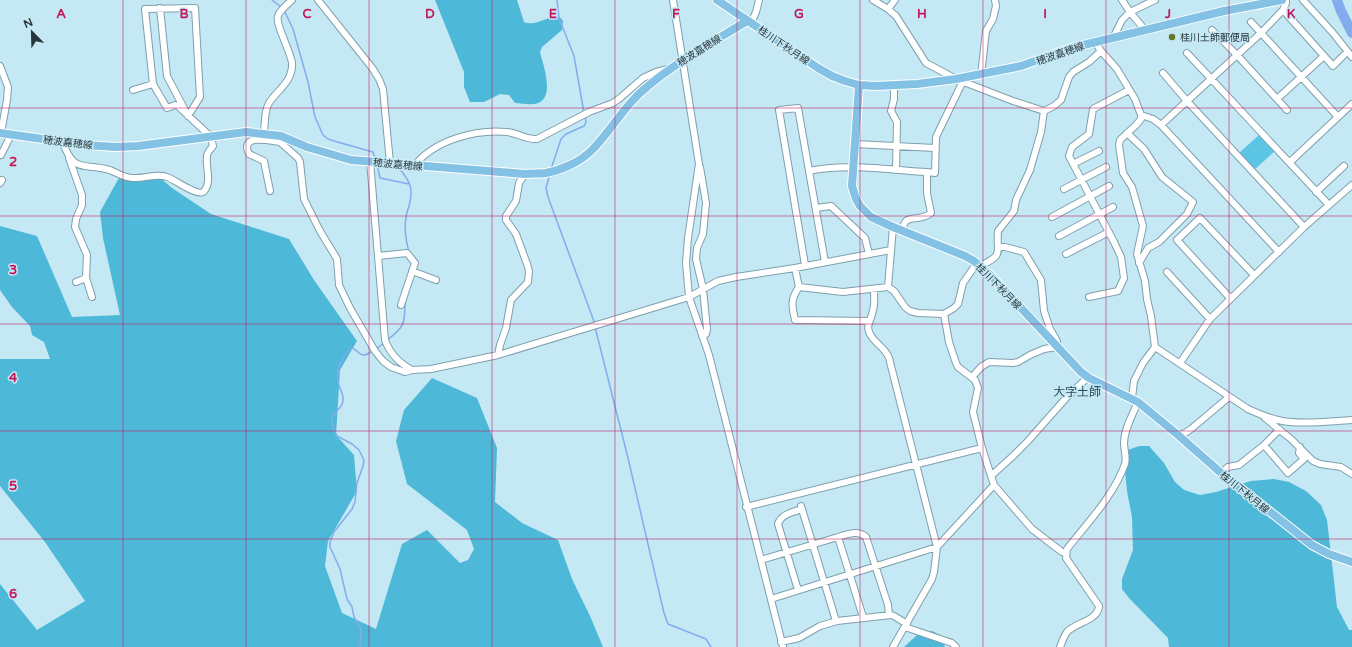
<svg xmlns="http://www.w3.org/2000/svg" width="1352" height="647" font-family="'Varela Round','Noto Sans JP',sans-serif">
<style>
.green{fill:#5cc5e4}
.forest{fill:#4db8d7}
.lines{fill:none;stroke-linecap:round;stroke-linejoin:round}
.stream{stroke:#82acee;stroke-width:1.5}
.river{stroke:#82acee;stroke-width:10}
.minor-casing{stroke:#7ea0ac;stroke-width:8}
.major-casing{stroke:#fff;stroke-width:10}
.minor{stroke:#fff;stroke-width:6}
.major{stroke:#83c1e5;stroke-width:8}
.grid{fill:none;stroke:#c2185b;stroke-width:1;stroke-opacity:0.55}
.poi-dot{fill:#627728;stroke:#c4e8f4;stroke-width:1.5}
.labels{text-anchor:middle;stroke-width:3;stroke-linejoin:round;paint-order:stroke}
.poi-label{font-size:10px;fill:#28363b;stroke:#c4e8f4;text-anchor:start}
.street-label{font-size:10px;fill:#28363b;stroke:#c4e8f4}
.quarter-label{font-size:12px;fill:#294953;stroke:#c4e8f4}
.grid-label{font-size:13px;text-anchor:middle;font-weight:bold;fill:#c2185b;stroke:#c4e8f4;stroke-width:3;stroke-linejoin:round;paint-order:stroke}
</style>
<rect width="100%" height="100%" fill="#c4e8f4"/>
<path class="green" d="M1259 135 1275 151 1254 170 1239 153Z"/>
<path class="forest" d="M435 0H517L524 22C535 27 547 16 559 16L563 21 562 30 542 47 540 52C543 65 557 101 534 104 528 105 521 103 515 103L509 95 500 94 484 102H470L464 87V72Z
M146 174 159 177 172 188 211 214 289 239 314 280 357 341 340 370 336 435 354 455 357 491 328 541 325 566 342 613 376 629 402 544 427 530 460 563 468 560 474 549 467 530 407 484 396 441 404 410 432 378 477 398 497 448 495 502 522 523 558 540 572 579 590 616 603 647H0V584L37 630 85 601 45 542 0 486V359H50L44 342 32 335 30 326 12 307 0 290V226L37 236 72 317 120 315 103 238 100 212 120 176Z
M1139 446H1149L1164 463 1175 482 1184 490 1200 495 1216 492 1251 481 1274 479 1289 482 1306 491 1321 505 1327 520 1337 607 1349 630H1352V647H1169L1168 638 1129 598 1122 589V579L1133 550 1132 517 1127 491 1124 461 1128 450Z
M932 631 940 635 945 647H904L917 635Z"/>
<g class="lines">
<path class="stream" d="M272 0 281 7
M557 0 559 18 574 56 584 113
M284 10 293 29 308 82 315 117 323 135 328 139 334 141 373 152 375 159
M377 164 380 178 409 184
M398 167C410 181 414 188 409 206 408 210 406 214 406 218 404 229 406 241 409 252
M551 169 561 139 566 134 584 126 586 122 585 116
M550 174 546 188 548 197 595 324
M595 327 628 458 664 613 668 624 706 639 711 647
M387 340C405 327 405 323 405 301
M376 349 384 343
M360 647 361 629 354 617 352 607 347 599 340 569 330 547V542L334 532 352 509 355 502 357 483 363 466 364 460 359 450 352 444 337 436C335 432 333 428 332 424 329 413 343 410 343 400 344 394 339 388 338 382 336 370 342 355 352 348 362 352 358 360 373 351"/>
<path class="river" d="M1337 0 1341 11 1352 33"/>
<g class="minor-casing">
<path id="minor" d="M318 0 373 69 379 79 383 89 390 163
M673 0 699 164 688 238 686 263 689 297 709 355 783 647
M873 0 888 9 896 16 926 63 956 79 1013 101 1044 111 1054 106 1061 100 1069 77 1073 72 1089 62 1101 51
M1303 0 1333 33 1352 57
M888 9 895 0
M1283 10 1333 66 1347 52
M1251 22 1338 117
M751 23 756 12 759 0
M1145 30 1130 12 1155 0
M1212 30 1237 55 1277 99 1324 56
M1113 38 1122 20 1130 12 1122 0
M1095 42 1101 51 1117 69 1135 99 1141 115V119L1136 125 1120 140 1119 145 1123 173 1132 187 1143 226 1137 254 1145 281 1147 299 1151 316 1155 347 1143 363 1134 381 1132 398
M1187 53 1329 205
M0 66 8 87 7 100 1 133
M1163 73 1187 101 1304 227
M981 75 986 31 993 19 996 6 995 0
M894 86V99L891 111 897 122 896 170
M133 90 153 84
M1277 99 1287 110
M1141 115 1153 119 1161 125 1279 252
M1161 125 1261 33 1283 10 1286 3V0
M264 133C265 124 264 111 269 103 277 90 293 82 292 63 291 52 275 24 278 16 280 10 288 4 292 0
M1127 133 1144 149 1162 177 1193 202 1187 214 1159 242 1148 248 1139 263
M281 136 280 142 298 158 300 162 304 199 320 231 337 259 339 285 350 308 375 351 383 361 391 367 405 372 412 370 431 369 498 355 689 297 718 281 736 277 795 268 891 250
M62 141C75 175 82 162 110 170 117 173 125 178 133 178 144 179 156 173 167 177 174 179 196 196 203 192 213 183 205 167 207 156 207 152 211 149 213 146L211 137 178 106 175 105 167 108 153 84 145 9 195 8 200 97 188 116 167 76 160 8
M855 144 935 148
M1 155 11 135
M69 158 82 195V205L76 219 75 227 87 255 86 278 92 297
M370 161 385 340C390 354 399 363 412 370
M1290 162 1352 104
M1073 164 1099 151
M415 165C435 140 476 129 507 132 518 133 526 140 537 139L589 112 613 103 620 98 643 78 656 72 668 69
M700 167 706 203 703 234 697 248 696 259 703 289 707 329 706 334 702 336
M809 171C844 163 892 170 927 172
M0 183 2 180
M1064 189 1106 167
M270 191 264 161 249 154C239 133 270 141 280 142
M1316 192 1344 166
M816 208 831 206 865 238 869 254
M1052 217 1109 186
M901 230C903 228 904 223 906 221 912 216 921 221 931 213L927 193V172L935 173 936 137 963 81
M1059 236 1113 207
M1066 254 1109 232
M378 256 407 253 415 263 401 305
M805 265 779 110 798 108 825 262
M980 266C1005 254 996 254 998 231L1014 211 1016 200 1030 170 1041 132 1044 111
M795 268 799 287 843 292 888 287 894 291 905 307 910 311 918 313 944 314 954 308 958 304 963 283 977 263
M412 271 436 280
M1167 272 1210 319
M76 282 86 278
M799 287C790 300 792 306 795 320L869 321
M888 287 893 227
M874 289C874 296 875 304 873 310 872 319 865 325 870 334 875 344 885 347 889 358L937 547 934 572 932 579 893 647
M1089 297 1118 291 1124 278 1121 257 1114 242 1069 156 1072 147 1089 134 1093 109 1129 90
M1230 298 1177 240 1200 218 1254 275
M944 314 949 342 956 363 958 367 975 380 978 388 973 412 982 448 994 485 1032 529 1062 552 1066 553
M1155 347 1248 409C1259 414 1270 419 1283 421 1303 425 1331 421 1352 420
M498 355 500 345 506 328 511 300 528 282 529 271 527 264 516 234 506 220V216L516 201 519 183 525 174
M1180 363 1210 319 1304 227 1352 185
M972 377 981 367 989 362 1013 363 1018 362 1030 355 1044 349 1057 347V341L1050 329 1044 311 1041 280 1024 252 1005 247H999
M1265 418 1291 439 1313 461 1320 464 1341 467 1352 474
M1279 429 1276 433 1264 445 1288 473 1304 459 1299 453 1300 447
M1178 435 1185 433 1191 429 1229 397
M1221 473 1228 467 1239 465 1264 445
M991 476 1013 456 1027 442 1067 397 1085 380 1087 376
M801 506 836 621
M746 507 982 448
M838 537C847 534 858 530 866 537L888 605 889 615
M761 560 838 537 863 617
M798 590 778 524C781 514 793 512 802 509
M771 599 937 547 994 485
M905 627 952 643 956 647
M781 642 799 638 820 626 837 621 891 615 894 616 907 624
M1060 647C1062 642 1064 636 1067 632 1076 622 1098 621 1099 606L1066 558 1067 549C1088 522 1113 497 1125 464 1127 457 1124 450 1124 443 1124 429 1133 414 1138 402"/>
</g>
<g class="major-casing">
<path id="major" d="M717 0 818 68 832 76 845 81 859 85 875 86 917 84 956 79 1021 66 1071 48 1224 11 1282 0
M859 85 852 186 856 199 860 206 871 217 893 227 965 256 974 261 990 275 1081 372 1089 378 1138 402 1178 435 1220 472 1312 545 1329 554 1352 562
M0 133 85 145 116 147 138 146 246 132 281 136 307 147 351 160 525 174C532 173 539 174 546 173 562 170 580 162 592 150 612 130 625 104 648 86 678 61 713 42 747 21"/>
</g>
<use href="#minor" class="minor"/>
<use href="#major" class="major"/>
</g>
<path class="grid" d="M123 0V647M246 0V647M369 0V647M492 0V647M615 0V647M737 0V647M860 0V647M983 0V647M1106 0V647M1229 0V647M0 108H1352M0 216H1352M0 324H1352M0 431H1352M0 539H1352"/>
<circle class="poi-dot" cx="1172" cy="37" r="4"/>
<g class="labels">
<g class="poi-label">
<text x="1180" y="41">桂川土師郵便局</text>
</g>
<g class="street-label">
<text transform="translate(784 45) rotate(34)" y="4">桂川下秋月線</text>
<text transform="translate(699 50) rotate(-32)" y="4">穂波嘉穂線</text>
<text transform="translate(1060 53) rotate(-19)" y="4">穂波嘉穂線</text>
<text transform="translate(68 142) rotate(7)" y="4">穂波嘉穂線</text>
<text transform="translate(398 164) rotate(5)" y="4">穂波嘉穂線</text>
<text transform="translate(999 286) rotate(45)" y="4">桂川下秋月線</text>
<text transform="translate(1245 492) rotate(39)" y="4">桂川下秋月線</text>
</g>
<g class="quarter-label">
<text x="1077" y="396">大字土師</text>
</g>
</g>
<g class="grid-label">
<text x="61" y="18">A</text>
<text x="184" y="18">B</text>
<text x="307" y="18">C</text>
<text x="430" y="18">D</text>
<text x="553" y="18">E</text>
<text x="676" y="18">F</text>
<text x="799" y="18">G</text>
<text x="922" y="18">H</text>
<text x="1045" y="18">I</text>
<text x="1168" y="18">J</text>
<text x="1291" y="18">K</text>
<text x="13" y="166">2</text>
<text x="13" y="274">3</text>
<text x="13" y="382">4</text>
<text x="13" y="490">5</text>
<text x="13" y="598">6</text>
</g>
<g transform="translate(32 32) rotate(337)" stroke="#c4e8f4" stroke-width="3" paint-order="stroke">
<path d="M0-3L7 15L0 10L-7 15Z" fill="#28363b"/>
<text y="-6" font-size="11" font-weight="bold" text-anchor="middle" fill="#28363b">N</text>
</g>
</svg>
